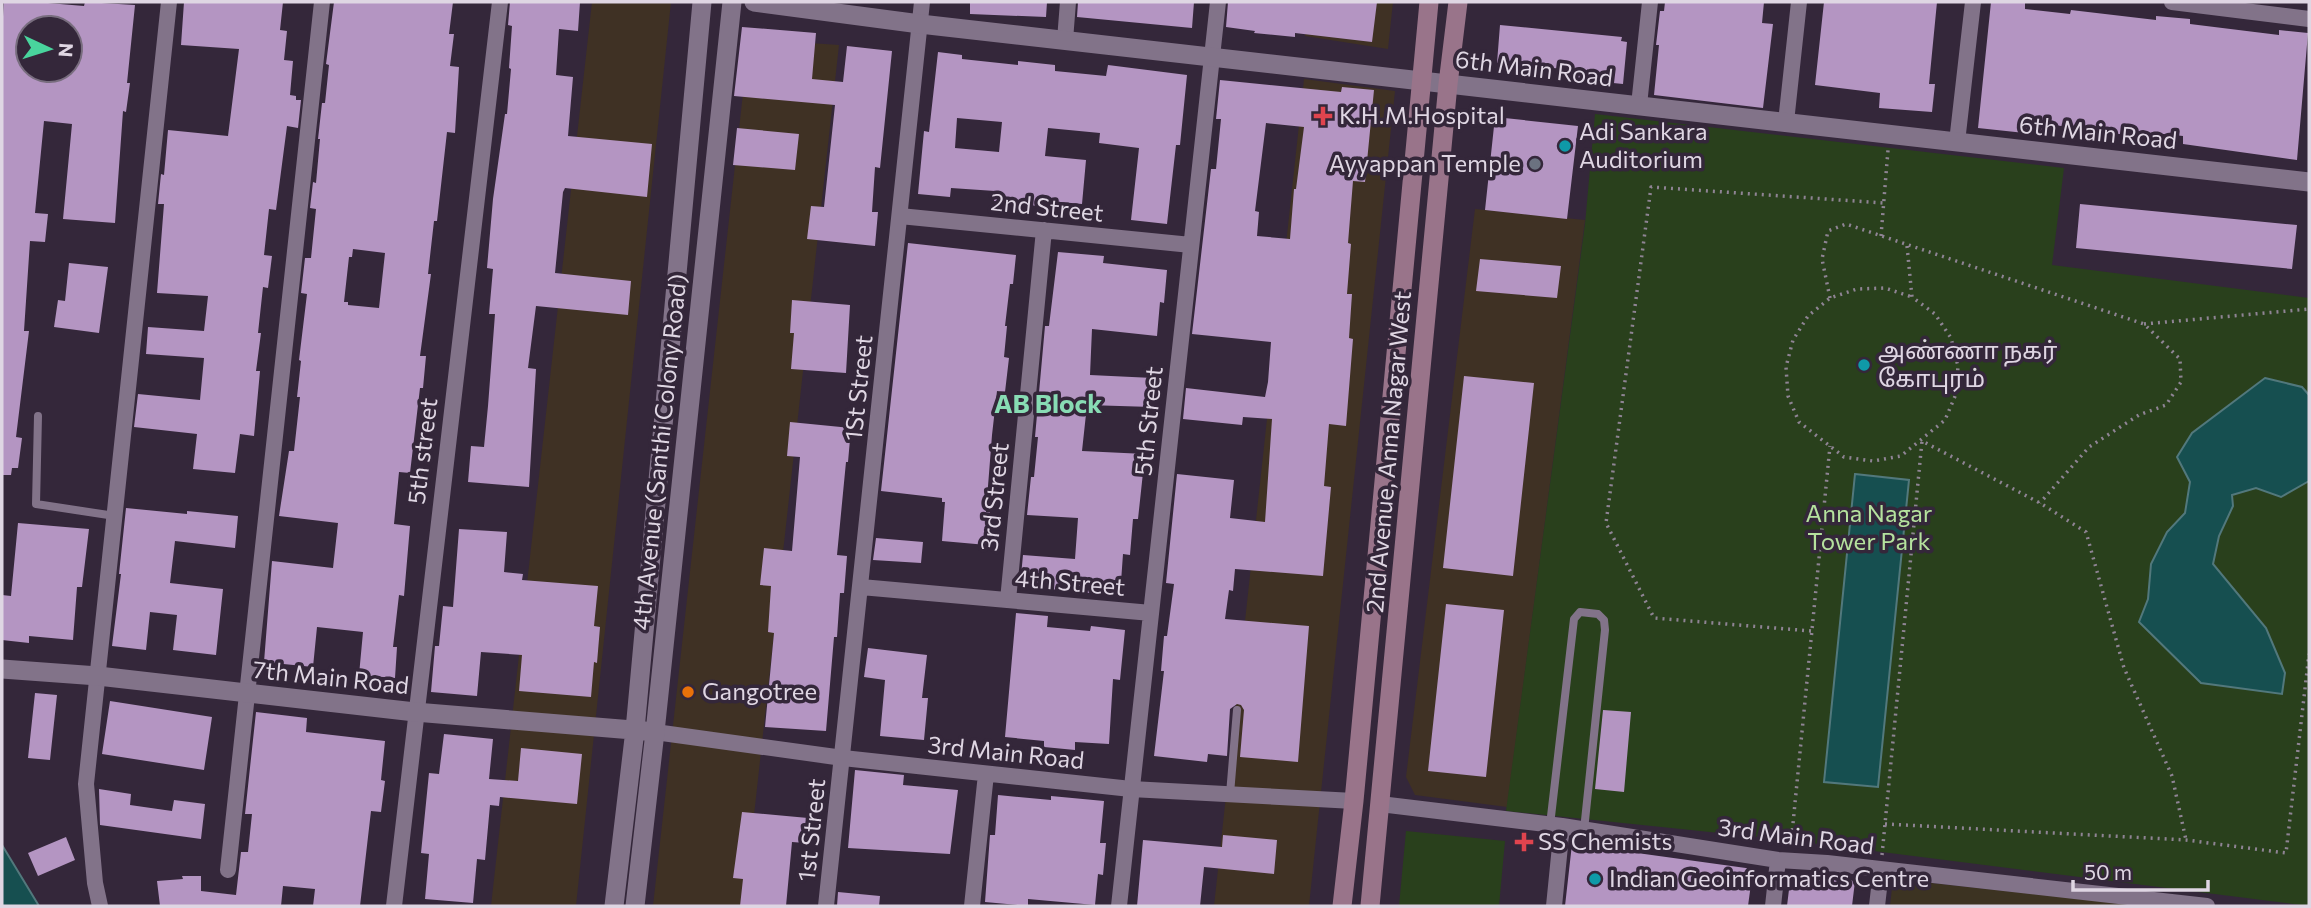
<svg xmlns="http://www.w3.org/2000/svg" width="2311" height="908" font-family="Commissioner,'Noto Sans Tamil',sans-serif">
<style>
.commercial{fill:#3f3124}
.industrial{fill:#3c3322}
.green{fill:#29401c}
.water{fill:#164f50;stroke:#52787c;stroke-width:2}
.building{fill:#b495c2;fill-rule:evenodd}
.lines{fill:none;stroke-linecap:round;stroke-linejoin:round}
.path{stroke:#8f8494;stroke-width:3.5;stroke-dasharray:2 5;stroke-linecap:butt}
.service{stroke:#827389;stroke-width:8}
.minor{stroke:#827389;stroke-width:16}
.tertiary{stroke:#827389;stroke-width:19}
.secondary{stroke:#99748a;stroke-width:19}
.health-dot{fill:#e0444e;stroke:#34273a;stroke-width:2.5}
.culture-dot{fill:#0f9aa8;stroke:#34273a;stroke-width:2.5}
.worship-dot{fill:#6b7280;stroke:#34273a;stroke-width:2.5}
.food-dot{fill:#e8710a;stroke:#34273a;stroke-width:2.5}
.labels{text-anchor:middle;stroke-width:7;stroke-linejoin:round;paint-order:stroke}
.street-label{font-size:24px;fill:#dfd6e3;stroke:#34273a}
.poi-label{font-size:24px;fill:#dfd6e3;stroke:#34273a;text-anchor:start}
.park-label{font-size:24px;fill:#b5e29e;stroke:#34273a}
.neighbourhood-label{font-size:26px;font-weight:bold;fill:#88dcb4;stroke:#34273a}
</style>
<rect width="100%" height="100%" fill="#34273a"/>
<path class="commercial" d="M592 2H671L576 906H491Z
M1308 2H1393L1388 49 1305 36Z
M749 39 839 45 744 906H653Z
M1304 79 1395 91 1309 906H1214Z
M1475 209 1585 220 1507 807 1415 795 1406 777Z"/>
<path class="industrial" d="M1893 879 2147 906H1890Z"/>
<path class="green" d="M1595 114 2064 168 2052 265 2309 298V906L1787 840 1506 811 1585 224Z
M1406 831 1505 841 1499 906H1399Z"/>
<path class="water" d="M2265 378 2302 387 2309 395V481L2281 497 2256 488 2232 495 2233 506 2219 536 2213 564 2266 628 2285 673 2282 694 2201 683 2139 622 2148 599 2151 564 2167 532 2185 513 2190 482 2177 457 2192 433Z
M1855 474 1909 480 1878 787 1824 782Z
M2 845 39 906H2Z"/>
<path class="building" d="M4 2H36L84 6 85 2 135 5 127 83H130L126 112 123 111 115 223 63 219 72 124 44 121 35 213 48 214 45 242 30 241 24 331H29L16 437 22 438 18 468H12L11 475H2V31ZM28 28H70V70H28Z
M184 2H283L280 30 287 31 284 60 293 61 290 95 296 96V100H301L298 128 287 126 276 210 269 209 264 255 272 256 268 288 263 287 258 333H261L256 371H260L254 436 240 434 235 473 193 469 197 434 134 427 138 394 200 400 204 358 146 354 148 327 204 331 208 296 157 293 164 204H158L161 174 164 175 168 130 228 136 239 49 181 45Z
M334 2H453L449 34H454L450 66 459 67 455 133 447 132 437 221H434L428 274H431L420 356H426L423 388H420L410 473 399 472 394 524 410 526 404 596 399 595 393 647H397L395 678 359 675 363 632 317 627 313 667 264 662 272 561 333 568 338 523 279 516 289 451H294L300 397H297L301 361 299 360 307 294 301 293 305 258H311L316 209 310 208 313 182 316 183 320 139H318L322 103H325L329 65 326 64ZM353 249 385 253 379 308 348 305V302H344L349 257H352Z
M510 2H580L578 31 559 29 556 75 573 77 568 136 652 144 647 197 565 188 563 192 555 273 631 281 628 315 536 306 528 368 536 369 529 487 468 482 471 446 484 447 488 406 495 314H489L493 269 487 268 493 199 505 114H507L511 69 509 68 512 26 508 25Z
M970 2H1047L1046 17 970 14Z
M1078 2H1194L1192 28 1077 17Z
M1228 2H1377L1372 42 1295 33V37L1254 33 1255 31 1226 27Z
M1665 2H1764L1762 23 1773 24 1763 108 1654 95 1659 45H1656L1660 11H1664Z
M1824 2H1937L1929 84H1935L1932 112 1879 108 1880 93 1815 85Z
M1991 2H2025V9L2070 14 2071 10 2156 20V16L2190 19V24L2279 35V30L2308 33 2297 160 2183 144V136L2134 131V136L2054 125 2053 136 1978 128Z
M1500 25 1622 37 1621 41 1627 42 1623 84 1564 78 1565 69 1497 63Z
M742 27 816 33 812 79 843 82 847 46 892 51 880 168 875 167 872 212H878L875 246 807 239 811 206 824 207 835 105 734 96Z
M938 52 962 55V59L1018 65V61L1055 65V71L1106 76 1108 65 1187 75 1180 145H1176L1167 224 1131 220 1139 148 1099 143 1100 133 1048 128 1045 156 1086 160 1082 204 1039 200 1038 206 994 201 995 191 951 188 950 197 918 194 924 131 929 132ZM957 118 1002 122 999 152 955 148Z
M1220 80 1341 92 1342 87 1374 90 1365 182 1353 181 1348 243 1351 244 1347 294H1352L1349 338 1353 339 1346 426 1329 424 1324 486 1331 487 1323 576 1235 569 1233 591 1229 590 1225 619 1309 626 1298 762 1240 757 1244 710 1241 705 1237 704 1230 709 1227 756 1208 754 1207 762 1154 756 1164 671H1161L1164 636H1167L1174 584 1166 583 1177 474 1234 480 1230 518 1265 522 1272 419 1243 417 1242 425 1183 419 1186 388 1265 397 1268 382 1271 342 1192 334 1211 169H1216L1221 119H1216ZM1266 123 1304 127 1296 189H1294L1290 239 1257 236 1259 212 1255 211Z
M1495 117 1578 126 1567 219 1485 210Z
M737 128 799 134 795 170 733 165Z
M2080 204 2297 225 2292 269 2076 248Z
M908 243 1016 255 1013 284H1010L1005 326H1007L1004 357 1009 358 1005 392 997 391 992 435 986 512H990L987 545 942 541 945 502H942V498L881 491Z
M1058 252 1104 256 1103 263 1167 270 1164 303 1160 302 1157 336 1092 329 1090 375 1153 378 1152 407 1087 405 1082 451 1145 454 1138 519H1133L1130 555 1123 554 1120 596 1020 586 1023 555 1075 559 1078 518 1027 515 1031 477H1034L1038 437H1035L1045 326H1049Z
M1480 259 1561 266 1557 298 1476 291Z
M69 263 108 267 99 333 54 327 58 300 65 301Z
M792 300 850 305 846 373 791 369 794 333H790Z
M1464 376 1534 383 1513 576 1443 568Z
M790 422 851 428 848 462H846L837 555 847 556 844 593H840L837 637H834L826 731 765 727 774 633 768 632 771 586 760 585 764 548 792 551 800 457 787 456Z
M126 508 187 514V511L238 516 235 548 175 541 170 583 223 589 216 655 173 650 177 615 150 612 146 650 112 646 121 574H119Z
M18 523 89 529 82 587H77L73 640 29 636V643L2 640V595L11 596Z
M459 529 507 532 504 572 523 574 522 580 598 586 594 626 600 627 597 663 594 662 591 697 519 691 522 655 481 652 477 696 431 692 435 646H439L443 606 453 607Z
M876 538 923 542 921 563 873 560Z
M1446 604 1504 610 1486 777 1428 771Z
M1016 613 1048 616 1047 627 1090 631 1091 626 1125 630 1120 680 1113 679 1109 744 1075 742V750L1044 747V741L1005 737Z
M868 648 927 655 922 698H928L924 740 880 736 885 680 864 677Z
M35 693 57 695 50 760 28 758Z
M110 701 212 717 204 770 102 754Z
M1603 710 1631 712 1624 792 1595 789Z
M256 712 307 718 306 732 385 741 381 780 385 781 381 812 371 811 360 906H313L315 889 283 886 281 906H160L157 881 183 879 182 876H201V891L236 895 241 852H248L252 814H245Z
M444 734 493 739 489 779 518 781 521 748 582 754 577 804 500 797 499 806 490 805 485 860 477 859 473 903 425 899 429 854 421 853 429 773 439 774Z
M855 770 904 775 903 785 958 790 950 854 848 848Z
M99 789 131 794 130 805 172 811 174 800 205 804 201 839 100 825Z
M998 795 1051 800V796L1104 801 1100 843H1106L1103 875 1098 874 1095 905 1028 899V906L985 902 990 835H995Z
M742 812 808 818 805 843 792 842 786 906H740L743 879 733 878Z
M1223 835 1277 840 1274 874 1204 867 1200 906H1137L1143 840 1222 847Z
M66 837 75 860 38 876 28 853Z
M1572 844 1753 869 1748 906H1565Z
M1791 873 1855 881 1852 906H1787Z
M838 892 880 896 879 906H837Z"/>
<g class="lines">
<path class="path" d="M1881 236 1888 150
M1907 246 1912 297 1935 314 1951 338 1958 366 1956 394 1945 420 1901 456 1873 461 1844 457 1799 422 1788 396 1786 367 1793 340 1808 316 1830 298 1857 289 1885 288 1912 297
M1830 298 1822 259 1828 231 1846 224 2144 324 2180 359 2181 382 2166 405 2139 415 2089 447 2040 503
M2144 324 2309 309
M1811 631 1654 618 1606 523 1651 187 1884 203
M1885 824 2186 840 2286 853 2309 654
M1791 844 1830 446
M1882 855 1922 441 2040 503 2086 532 2124 668 2172 776 2186 840"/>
<path class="service" d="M38 416 36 504 115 516
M1230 794 1237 710
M1550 825 1574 619 1580 612 1598 614 1604 620 1605 630 1584 830"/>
<path class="minor" d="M2172 2 2309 19
M1065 40 1068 2
M1639 105 1650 2
M1786 122 1799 2
M1957 142 1973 2
M900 216 1191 245
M861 587 1151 613
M1008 600 1044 230
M655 732 843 758 1131 789 1354 801
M1380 804 1562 826 1778 860 1827 863 2207 906
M228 870 322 2
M100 906 95 883 86 784 169 2
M394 906 500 2
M826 906 922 2
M972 906 986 774
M1119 906 1218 2
M1554 906 1562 826
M1773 906 1778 860
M1877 906 1881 871"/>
<path class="tertiary" d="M754 2 920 24 2309 182
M2 669 98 676 415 712 645 731
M614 906 635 730 702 2
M635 906 655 732 732 2"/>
<path class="secondary" d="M1342 906 1354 801 1429 2
M1370 906 1448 84 1458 2"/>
</g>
<g class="health-dot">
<path d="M1319.5 105.5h7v7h7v7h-7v7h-7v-7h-7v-7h7z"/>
<path d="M1520.5 831.5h7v7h7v7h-7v7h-7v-7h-7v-7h7z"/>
</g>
<g class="culture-dot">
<circle cx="1565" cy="146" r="7"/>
<circle cx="1864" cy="365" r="7"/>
<circle cx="1595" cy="879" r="7"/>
</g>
<circle class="worship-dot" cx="1535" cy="164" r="7"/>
<circle class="food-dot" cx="688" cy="692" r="7"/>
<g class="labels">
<g class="street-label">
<text transform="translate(1534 69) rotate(7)" y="8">6th Main Road</text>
<text transform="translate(2098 133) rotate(6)" y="8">6th Main Road</text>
<text transform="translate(1047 208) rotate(6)" y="8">2nd Street</text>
<text transform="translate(859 388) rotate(-84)" y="8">1St Street</text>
<text transform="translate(1149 421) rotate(-84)" y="8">5th Street</text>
<text transform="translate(423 451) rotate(-83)" y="8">5th street</text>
<text transform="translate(660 452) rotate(-84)" y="8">4th Avenue (Santhi Colony Road)</text>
<text transform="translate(1389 452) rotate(-85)" y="8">2nd Avenue, Anna Nagar West</text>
<text transform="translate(995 497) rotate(-84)" y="8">3rd Street</text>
<text transform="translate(1070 583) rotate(5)" y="8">4th Street</text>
<text transform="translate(331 678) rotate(6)" y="8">7th Main Road</text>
<text transform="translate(1006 753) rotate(6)" y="8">3rd Main Road</text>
<text transform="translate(812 830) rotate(-84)" y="8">1st Street</text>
<text transform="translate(1796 837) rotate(7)" y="8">3rd Main Road</text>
</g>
<g class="poi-label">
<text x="1339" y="124">K.H.M.Hospital</text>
<text x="1579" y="140">Adi Sankara<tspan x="1579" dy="28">Auditorium</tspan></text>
<text x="1521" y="172" text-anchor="end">Ayyappan Temple</text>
<text x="1878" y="359">அண்ணா நகர்<tspan x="1878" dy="28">கோபுரம்</tspan></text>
<text x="702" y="700">Gangotree</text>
<text x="1538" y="850">SS Chemists</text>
<text x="1609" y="887">Indian Geoinformatics Centre</text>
</g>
<g class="park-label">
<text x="1869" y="522">Anna Nagar<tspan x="1869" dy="28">Tower Park</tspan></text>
</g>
<g class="neighbourhood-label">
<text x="1048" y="413">AB Block</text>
</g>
</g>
<rect width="2311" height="908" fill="none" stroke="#dfd6e3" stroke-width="7"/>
<g transform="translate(49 49) rotate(94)"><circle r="33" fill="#34273a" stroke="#786d7e" stroke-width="2"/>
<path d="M0-5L12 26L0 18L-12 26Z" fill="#49d49d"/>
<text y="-10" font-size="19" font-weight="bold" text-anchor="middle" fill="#dfd6e3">N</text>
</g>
<path d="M2073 880v10h135v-10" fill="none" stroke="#dfd6e3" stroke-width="3.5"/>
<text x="2084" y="880" font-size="21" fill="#dfd6e3" stroke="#34273a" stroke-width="5" paint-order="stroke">50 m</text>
</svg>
